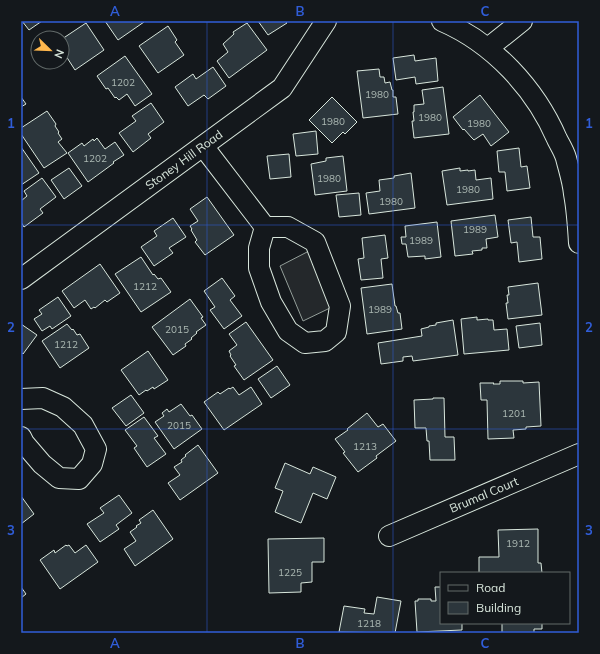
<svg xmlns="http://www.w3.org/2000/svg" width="600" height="654" font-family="Mulish,sans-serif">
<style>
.parking{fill:#24282b;stroke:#939e99}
.building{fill:#2c363c;stroke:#d8e6dc}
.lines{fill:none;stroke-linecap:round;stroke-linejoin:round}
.street-casing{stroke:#d8e6dc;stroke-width:22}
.street{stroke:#14181c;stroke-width:20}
.grid{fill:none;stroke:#305dd8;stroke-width:1;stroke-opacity:0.55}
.labels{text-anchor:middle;stroke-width:3;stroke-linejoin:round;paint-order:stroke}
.number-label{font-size:10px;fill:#adbab4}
.street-label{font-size:12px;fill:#d8e6dc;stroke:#14181c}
.neatline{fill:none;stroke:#305dd8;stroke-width:1.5}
.grid-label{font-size:13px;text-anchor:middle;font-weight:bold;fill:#305dd8}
</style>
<rect width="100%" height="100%" fill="#14181c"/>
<path class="parking" d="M309 251 330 308 303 321 280 266Z"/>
<path class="building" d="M22 21H42L29 30Z
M105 21H144V22L118 40Z
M258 21H285L287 23 268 35Z
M86 23 104 50 75 70 66 56 68 55 64 49 65 48 62 43V39Z
M247 23 267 50 229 78 217 61 228 52 223 44 234 34 233 32Z
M168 26 177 40 175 42 184 55 158 73 139 46Z
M414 55 415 61 436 58 438 81 416 84 415 77 396 80 393 58Z
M125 56 152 94 135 106 127 94 119 100 116 97 115 98 108 88 106 89 97 76Z
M213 67 226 86 208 99 204 95 188 106 175 87 193 74 196 79Z
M379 69 380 77H384L385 83 390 82 392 90H393V97H396L398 114 363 118 357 71Z
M443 87 449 134 414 138 412 121H414L413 112H414V105L424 104 422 90Z
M480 95 509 132 491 146 483 134 474 140 472 138 464 129 463 130 453 117Z
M21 97 26 104 21 107Z
M332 97 357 122 345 134 343 132 332 143 309 120Z
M151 103 164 122 148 134 151 138 133 152 119 133 136 121 132 116Z
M47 111 56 124 55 126 59 132 58 133 62 139 58 142 67 153 44 168 21 134V128Z
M316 131 318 154 296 156 293 134Z
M97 138 105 149 115 142 124 155 113 162 114 163 88 182 68 153 82 143 84 146 93 139 94 141Z
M21 147 39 173 21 185Z
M519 148 521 167 527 166 530 188 507 191 505 172H499L497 151Z
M289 154 291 177 270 179 267 156Z
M343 156 347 191 315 195 311 164 326 161V158Z
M69 168 82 186 64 199 51 180Z
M460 168V171L468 170V171L475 170 476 180 491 178 493 199 447 205 442 171Z
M411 173 415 208 369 214 366 193 380 191 379 180 394 178V176Z
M42 178 56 197 40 209 43 213 24 227 21 222V201L27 196 24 191Z
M359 193 361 215 339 217 336 195Z
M207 197 234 235 205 255 195 242 197 240 191 230 192 229 190 226 198 221 190 209Z
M495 215 498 237 486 239 487 248H482V250L472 251 473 254 455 256 451 221Z
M531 217 533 237H540L542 259 519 262 517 242 511 243 508 220Z
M173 218 186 237 169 248 173 253 154 266 141 247 157 236 154 231Z
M437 222 441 257 425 259V256L408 257 406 244H402L401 237H406L405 226Z
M385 235 388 258 381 259 383 278 361 280 358 259 364 258 362 238Z
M141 257 153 275 154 274 158 279 161 278 171 292 141 312 115 274Z
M100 264 120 293 107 302 105 300 95 308 94 307 91 309 85 300 74 308 62 291Z
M222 278 235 296 230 300 242 316 224 329 210 310 215 307 204 291Z
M538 283 542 315 508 319 506 303H508L507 295H509L508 287Z
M392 284 395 306H396L398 313H400L402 329 367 334 361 288Z
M58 297 71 316 52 329 50 326 42 331 34 319 42 314 39 310Z
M190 299 203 317 201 318 206 325 196 332 197 333 191 338 192 339 185 344 186 346 173 355 152 327Z
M477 317V320L488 319V320H493L494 330 507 329 509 350 464 354 461 319Z
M453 320 458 355 413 361 412 356 403 357V361L381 364 378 343 422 336 421 329 429 327V326L436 325V323Z
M246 322 273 360 244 380 234 366 236 365 230 356 231 355 229 351 237 345 229 334Z
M540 323 542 345 519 348 516 326Z
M21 324 37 335 23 354 21 352Z
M67 324 72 330 73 329 77 335 80 334 89 348 60 368 42 341Z
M148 351 168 380 154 389 153 387 147 391 146 390 139 395 121 370Z
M277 366 290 385 271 398 258 379Z
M500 381H523V383L539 382 541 426 526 427V429L513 430 514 438 488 439 487 400H481L480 383H494L493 384H500Z
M233 387 239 395 251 387 262 404 224 430 204 402 218 392 220 394 229 388 230 389Z
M131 395 144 413 126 426 112 408Z
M433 398H444L445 437H454L455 460H430L429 441H427L426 428H415L414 400 433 399Z
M181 404 190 416 192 415 202 429 174 449 155 422 164 416 162 413 167 409 169 412Z
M367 413 378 427 383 424 396 441 376 456 377 458 358 472 343 453 345 452 335 439 348 430 347 429Z
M144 417 158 436 154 438 166 454 147 467 134 448 137 446 125 430Z
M198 445 218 473 180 500 168 483 180 475 174 467 182 462 181 460 186 456 185 455Z
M285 463 310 474 313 467 336 477 327 499 313 493 301 523 275 512 283 491 275 488Z
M119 495 132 513 116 525 119 529 100 542 87 524 104 513 100 508Z
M21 496 34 514 21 524Z
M153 510 173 539 135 566 124 549 136 541 130 532 137 527 136 526 141 523 139 520Z
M538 529V563H541L542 573H479V557H499L498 530Z
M324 538V562H312V582L301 583V592L269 593 268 539Z
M66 545 67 546 69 545 75 553 86 545 98 562 60 589 40 560 54 550 55 553Z
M21 587 26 594 21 598Z
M435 587H441V623H462V630L417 632 415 601H418V599H431V601H436Z
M377 597 401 601 395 633 339 632 344 606 365 609 364 613 374 614Z
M502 623H542V629H534V633H502Z"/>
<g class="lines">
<g class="street-casing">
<path id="street" d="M442 21C493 43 535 88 557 139 560 145 564 151 566 158 569 170 573 182 574 194 577 210 578 226 579 243
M488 48 522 21
M203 146 265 227 259 248V268L271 302 288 331 305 343 325 341 336 332 340 306 315 242 288 227H265
M21 279 282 88 326 21
M21 399 43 398 63 407 83 425 96 449 92 464 79 479 59 478 42 464 24 443 21 437
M389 536 579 454"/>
</g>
<use href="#street" class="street"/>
</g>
<path class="grid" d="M207 21V633M393 21V633M21 225H579M21 429H579"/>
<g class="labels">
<g class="number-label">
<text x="123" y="86">1202</text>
<text x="377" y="98">1980</text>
<text x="430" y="121">1980</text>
<text x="333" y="125">1980</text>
<text x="479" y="127">1980</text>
<text x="95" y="162">1202</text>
<text x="329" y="182">1980</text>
<text x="468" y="193">1980</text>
<text x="391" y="205">1980</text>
<text x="475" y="233">1989</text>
<text x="421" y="244">1989</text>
<text x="145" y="290">1212</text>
<text x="380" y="313">1989</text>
<text x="177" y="333">2015</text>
<text x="66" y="348">1212</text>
<text x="514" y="417">1201</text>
<text x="179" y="429">2015</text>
<text x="365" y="450">1213</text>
<text x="518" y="547">1912</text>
<text x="290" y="576">1225</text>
<text x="369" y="627">1218</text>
</g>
<g class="street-label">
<text transform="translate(184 160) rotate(-36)" y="4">Stoney Hill Road</text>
<text transform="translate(484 495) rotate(-23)" y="4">Brumal Court</text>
</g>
</g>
<rect width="600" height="654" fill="none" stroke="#14181c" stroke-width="44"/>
<rect x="440" y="572" width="130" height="52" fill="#14181c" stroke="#626a69"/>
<rect x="448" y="585" width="20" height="6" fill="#14181c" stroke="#626a69"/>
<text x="476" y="592" font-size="12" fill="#d8e6dc">Road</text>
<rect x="448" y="602" width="20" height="12" fill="#2c363c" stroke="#626a69"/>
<text x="476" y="612" font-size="12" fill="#d8e6dc">Building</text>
<g transform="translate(50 50) rotate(113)"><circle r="19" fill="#14181c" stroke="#626a69"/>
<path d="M0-3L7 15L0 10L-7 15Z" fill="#ffb74d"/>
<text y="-6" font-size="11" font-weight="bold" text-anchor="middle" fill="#d8e6dc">N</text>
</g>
<rect x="22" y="22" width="556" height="610" class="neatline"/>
<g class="grid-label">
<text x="115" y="16">A</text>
<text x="300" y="16">B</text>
<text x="485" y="16">C</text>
<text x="11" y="128">1</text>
<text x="589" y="128">1</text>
<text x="11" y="332">2</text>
<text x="589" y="332">2</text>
<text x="11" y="535">3</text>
<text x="589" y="535">3</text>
<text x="115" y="648">A</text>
<text x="300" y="648">B</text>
<text x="485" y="648">C</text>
</g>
</svg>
